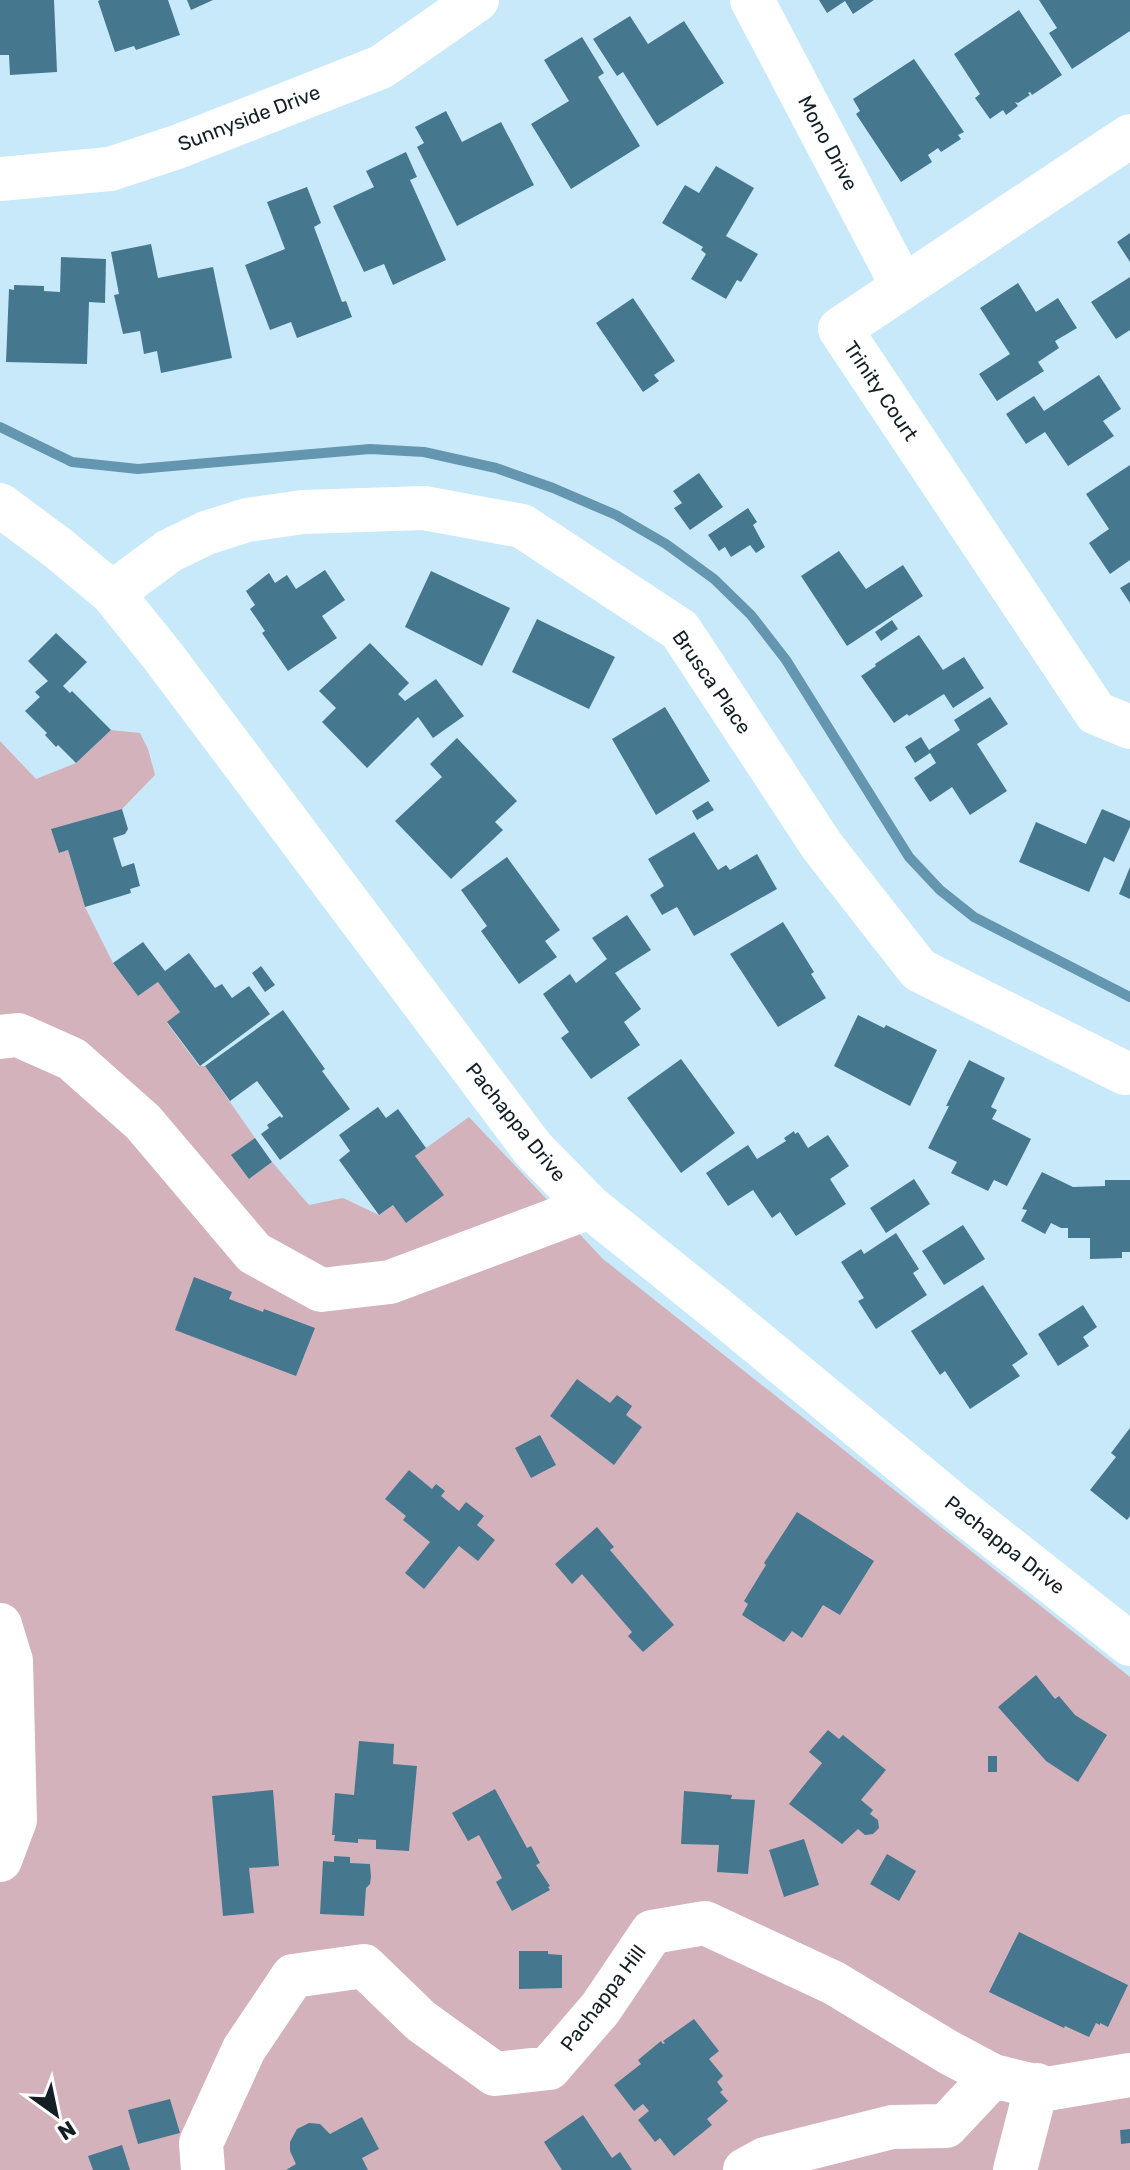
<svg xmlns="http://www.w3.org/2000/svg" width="1130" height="2170" font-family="Rubik,sans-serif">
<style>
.green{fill:#d3b2bc}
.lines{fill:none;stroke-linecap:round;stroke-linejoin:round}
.stream{stroke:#6497af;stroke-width:10}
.building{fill:#45788f}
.minor{stroke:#fff;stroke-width:44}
.labels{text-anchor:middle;stroke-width:7;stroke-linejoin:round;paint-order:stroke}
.street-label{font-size:20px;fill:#131f25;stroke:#fff}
</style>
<rect width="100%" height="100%" fill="#c7e9f9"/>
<path class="green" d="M111 730 140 733 148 749 155 775 122 809 52 829 59 852 68 850 85 907 113 963 138 996 158 982 180 1012 167 1023 199 1066H205L255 1138 232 1155 250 1178 272 1162 309 1205 343 1198 379 1215 393 1205 406 1222 415 1156 469 1117 603 1259 1130 1677V2170H0V741L36 779 76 763Z"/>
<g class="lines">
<path class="stream" d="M0 427 72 462 138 469 370 449 424 452 496 468 553 488 616 515 666 544 714 579 751 615 786 660 909 857 940 890 974 917 1130 997"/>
</g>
<path class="building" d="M0 0H54L57 72 10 75 9 55H0Z
M100 0H168L180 35 136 50 134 46 115 52 98 1Z
M187 0H213L191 10Z
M819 0H874L853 14 845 1 827 13Z
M1039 0H1130V31L1072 69 1049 33 1057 28Z
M1019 10 1062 75 1032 95 1030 92 1028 93 1030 95 1018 103 1015 102 1018 106 1006 115 1003 110 990 119 975 98 980 94 954 54Z
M630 16 648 44 684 21 724 83 657 126 623 72 617 76 593 39Z
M582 37 604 73 598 77 640 146 571 189 531 124 569 101 544 60Z
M914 59 964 132 958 135 961 139 941 152 938 148 928 155 932 162 901 182 856 114 860 111 853 99Z
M446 111 462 142 501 122 534 185 457 226 417 147 424 143 415 127Z
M406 152 417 177 410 180 446 260 393 285 384 264 364 272 333 206 374 187 366 171Z
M716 166 754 188 726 236 758 254 741 282 737 280 726 299 691 279 706 254 701 250 703 247 662 223 685 185 699 193Z
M307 187 321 223 314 227 342 302 346 301 352 317 297 338 291 322 270 330 245 265 285 249 267 202Z
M1130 233V262L1117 242Z
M151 244 158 278 213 267 232 358 161 373 157 351 144 354 140 331 123 334 114 295 119 294 111 252Z
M61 257 106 259 105 303 89 302 87 364 6 362 9 289 14 290V285L44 286V291L60 292Z
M1130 277V330L1116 339 1091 302Z
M1018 283 1036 312 1058 298 1077 328 1055 341 1059 348 1038 362 1044 371 997 401 979 374 1010 354 980 308Z
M633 298 675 361 654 375 659 381 643 392 596 323Z
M1099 375 1121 409 1103 421 1114 436 1068 466 1045 432 1026 444 1006 414 1034 396 1044 411Z
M1130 465V560L1110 574 1089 543 1109 529 1086 494Z
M699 473 723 507 690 530 674 508 682 503 673 491Z
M748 508 757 522 753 525 765 547 756 553 750 545 731 557 725 547 719 551 708 535Z
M839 551 866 589 903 565 923 596 847 646 801 576Z
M325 570 345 600 322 616 337 638 288 671 262 633 265 631 250 609 255 605 246 591 269 573 275 583 287 575 296 589Z
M431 571 510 608 482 666 405 627Z
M1130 582V603L1120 588Z
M537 619 615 657 589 709 512 672Z
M892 620 898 629 881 641 875 632Z
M56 633 87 662 63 686 70 693 72 691 111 730 76 763 58 745 56 747 45 735 47 733 25 711 40 697 35 692 48 681 28 661Z
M919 635 943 670 964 657 984 688 953 708 944 694 909 716 907 714 894 723 861 676 876 666 875 664Z
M370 643 409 683 398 694 405 701 436 679 464 716 433 738 418 717 367 768 322 722 336 708 319 691Z
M990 697 1008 724 977 744 1007 791 970 815 952 787 930 802 914 778 936 763 930 753 915 763 905 747 921 737 929 750 960 730 954 720Z
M665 707 710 781 656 815 612 739Z
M457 738 517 801 495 822 503 830 451 879 395 821 442 777 430 764Z
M708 801 714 810 697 820 692 811Z
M122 809 128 829 125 834 113 838 122 867 134 863 140 886 130 889 131 893 85 907 68 850 59 853 51 829Z
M1102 809 1130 821V827L1114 862 1104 857 1089 892 1019 862 1036 822 1086 844Z
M694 832 718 870 726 865 730 870 757 854 777 889 694 936 677 907 662 915 650 895 664 886 648 859Z
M507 857 560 930 545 941 557 957 519 984 481 931 487 926 461 890Z
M1130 867V899L1119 894Z
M627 915 651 950 615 973 641 1009 624 1022 640 1045 591 1079 561 1038 569 1032 543 994 570 974 576 983 607 959 592 938Z
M783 922 814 972 811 974 826 998 778 1027 730 954Z
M143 942 165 971 189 953 215 988 222 984 232 998 249 986 270 1014 200 1066 167 1022 180 1012 158 982 138 996 113 963Z
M261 966 275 985 265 992 252 973Z
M283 1010 325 1069 322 1071 350 1109 280 1160 261 1134 269 1128 267 1125 280 1116 282 1118 283 1116 257 1081 230 1101 205 1066Z
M858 1015 884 1028 886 1025 937 1050 910 1106 834 1066Z
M681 1059 735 1133 681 1173 627 1098Z
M969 1060 1005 1078 991 1107 997 1110 992 1119 1031 1139 1007 1186 994 1180 988 1191 951 1173 957 1162 928 1148 949 1106H946Z
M378 1107 386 1118 398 1109 426 1148 415 1156 444 1195 406 1223 393 1205 379 1215 339 1160 350 1151 339 1135Z
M794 1131 795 1134 798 1132 808 1148 828 1135 849 1166 830 1179 846 1204 796 1236 780 1212 772 1218 753 1190 728 1206 706 1173 748 1145 757 1159 786 1141 784 1138Z
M255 1138 272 1162 249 1179 231 1155Z
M1042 1172 1073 1187 1105 1186V1180H1130V1252H1122V1258L1090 1259V1238H1068V1228H1061L1051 1223 1045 1234 1021 1221 1027 1210 1022 1209Z
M914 1179 930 1204 886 1233 870 1208Z
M963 1225 985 1259 944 1285 922 1251Z
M896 1233 919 1269 913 1273 927 1295 876 1329 858 1301 864 1298 841 1262 861 1249 864 1254Z
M194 1277 232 1292 229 1299 263 1312 264 1309 315 1328 296 1376 175 1330Z
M983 1285 1028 1354 1012 1365 1020 1376 970 1409 945 1371 940 1375 911 1331Z
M1083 1305 1097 1327 1083 1337 1089 1346 1058 1366 1038 1334Z
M577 1379 610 1403 617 1395 632 1406 626 1415 642 1427 614 1465 550 1416Z
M1130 1428V1516L1127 1520 1090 1490 1116 1457 1111 1453Z
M540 1435 556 1465 531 1478 515 1448Z
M409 1470 432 1489 436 1484 445 1491 441 1496 459 1511 466 1502 484 1516 477 1525 495 1540 478 1561 459 1546 424 1589 405 1573 430 1542 403 1520 406 1516 385 1499Z
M797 1512 874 1561 840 1615 823 1605 802 1638 792 1631 784 1642 742 1615 748 1604 744 1601 766 1565 764 1563Z
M597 1527 614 1547 610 1550 674 1625 643 1652 628 1636 632 1632 582 1574 572 1584 555 1564Z
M1036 1675 1055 1699 1059 1696 1075 1715 1107 1735 1078 1782 1046 1761 998 1707Z
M828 1730 839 1739 843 1735 886 1770 861 1800 873 1810 870 1814 878 1820 879 1828 873 1834 865 1835 858 1829 842 1844 789 1804 822 1763 809 1752Z
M359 1741 394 1744 393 1764 417 1766 409 1851 376 1849V1840L358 1839V1843L334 1841 335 1835H332L335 1793 354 1795Z
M988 1756H997V1772H988Z
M495 1789 527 1848 531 1846 540 1863 536 1865 550 1886 548 1887 550 1890 512 1911 496 1882 502 1878 479 1835 468 1841 452 1813Z
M273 1790 279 1866 249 1868 254 1913 223 1916 212 1796Z
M684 1791 732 1795 731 1799 755 1800 748 1874 717 1872 719 1845 681 1844Z
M804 1839 819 1885 784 1897 769 1850Z
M887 1854 916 1871 899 1901 870 1884Z
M334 1856 350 1857V1863L370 1864 371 1877 370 1884 366 1888 364 1916 320 1914 323 1861 334 1862Z
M1019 1932 1128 1985 1108 2027 1100 2023V2025L1096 2023 1089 2037 1065 2026 1064 2028 989 1992Z
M519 1951H548V1954L562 1955V1988L519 1989Z
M694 2019 719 2051 709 2059 723 2076 717 2082 723 2090 720 2092 728 2101 707 2119 712 2125 674 2156 660 2138 655 2142 638 2120 649 2111 643 2104 634 2111 614 2085 641 2064 638 2060 661 2041 663 2044 665 2043 663 2041Z
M170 2099 180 2133 138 2144 128 2110Z
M583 2115 612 2158 620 2152 632 2170H562L544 2142Z
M362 2117 379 2149 362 2158 368 2170H286L296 2164 290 2151V2142L297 2129 309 2123 320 2124 330 2134Z
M1130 2129V2143L1121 2144 1120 2130Z
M122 2145 130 2170H93L88 2156Z"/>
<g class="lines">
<path class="minor" d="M752 0 903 287
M1130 136 840 329 1096 713 1130 727
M0 179 110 169 177 147 381 67 477 0
M0 505 58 548 112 593 162 655 533 1149 590 1207 718 1310 955 1506 1130 1644
M112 593 169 551 206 533 247 520 303 512 424 508 522 526 680 630 822 846 919 970 1125 1073
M0 1037 18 1035 72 1059 143 1122 254 1253 321 1290 390 1282 590 1207
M0 1625 11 1661 15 1820 0 1860
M203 2170 201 2143 244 2049 293 1976 364 1966 421 2021 495 2074 549 2068 600 2009 652 1932 705 1923 834 1983 948 2052 993 2076 1047 2089 1130 2075
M745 2170 765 2159 892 2127 946 2126 993 2076
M1015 2170 1037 2085"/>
</g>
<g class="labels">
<g class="street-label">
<text transform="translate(249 118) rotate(-21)" y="7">Sunnyside Drive</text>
<text transform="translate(828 143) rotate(62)" y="7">Mono Drive</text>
<text transform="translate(881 391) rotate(56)" y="7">Trinity Court</text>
<text transform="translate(712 682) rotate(55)" y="7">Brusca Place</text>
<text transform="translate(516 1122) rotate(51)" y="7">Pachappa Drive</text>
<text transform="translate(1005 1545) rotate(38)" y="7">Pachappa Drive</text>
<text transform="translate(603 1998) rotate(-53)" y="7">Pachappa Hill</text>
</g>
</g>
<g transform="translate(56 2114) rotate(147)" stroke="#ffffff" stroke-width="6" paint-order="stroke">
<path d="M0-6L14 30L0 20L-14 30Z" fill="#131f25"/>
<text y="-12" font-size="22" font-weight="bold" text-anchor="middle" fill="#131f25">N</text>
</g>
</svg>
